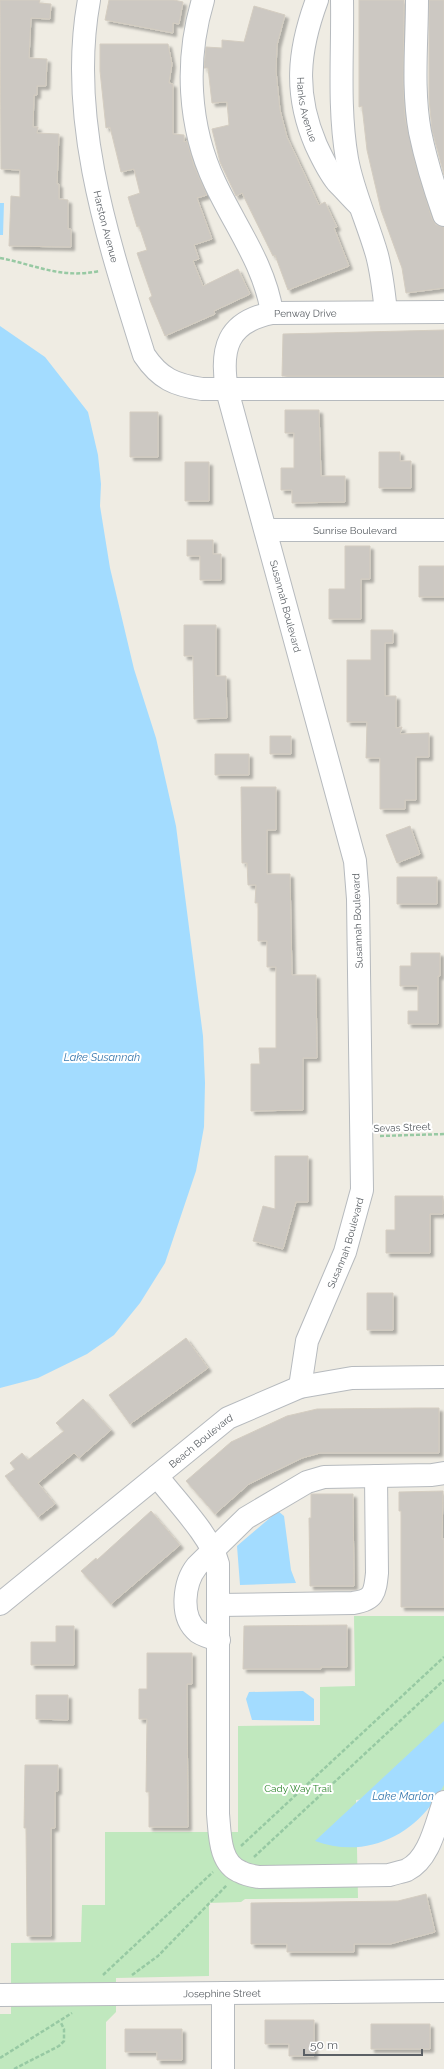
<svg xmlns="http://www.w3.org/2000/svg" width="444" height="2069" font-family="Raleway,sans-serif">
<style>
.green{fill:#c0e8be}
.water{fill:#a3dcff}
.building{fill:#ccc8c2;stroke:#d4cdc1;filter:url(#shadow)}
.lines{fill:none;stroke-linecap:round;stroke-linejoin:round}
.minor-casing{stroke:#b6babe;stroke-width:24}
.path{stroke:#97c9a3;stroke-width:2.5;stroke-dasharray:4 2;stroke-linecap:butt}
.minor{stroke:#fff;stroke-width:22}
.labels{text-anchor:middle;stroke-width:4;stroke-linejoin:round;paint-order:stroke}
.street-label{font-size:10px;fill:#5b6065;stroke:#fff}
.park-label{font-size:10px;fill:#318730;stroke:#fff}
.water-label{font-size:11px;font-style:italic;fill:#3878ad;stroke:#fff}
</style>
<defs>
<filter id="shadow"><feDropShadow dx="3.5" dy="3.5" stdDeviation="1" flood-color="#0004"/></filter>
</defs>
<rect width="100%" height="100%" fill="#efece3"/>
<path class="green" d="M354 1616H444V1790L356 1800 358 1898 245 1899 241 1902 209 1903V1976L116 1978V2012L106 2022V2069H0V2014H11V1943L81 1942 82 1905H105V1832H238V1726L320 1725V1687L355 1686Z"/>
<path class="water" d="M0 203H4L3 235H0Z
M0 326 45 357 88 412 98 455 101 484 100 506 110 568 134 669 156 738 176 826 203 1036 205 1083 204 1127 196 1171 165 1263 140 1303 114 1335 87 1354 38 1378 0 1388Z
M278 1511 284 1516 291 1570 296 1583 240 1585 237 1546Z
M303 1691 314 1699V1721L252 1720 246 1699 249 1692Z
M444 1721C444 1734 444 1774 444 1785 441 1792 435 1799 431 1805 403 1842 358 1857 315 1841Z"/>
<path class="building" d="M0 0H40L39 3 51 4 50 19 31 18 29 58 47 59 46 86H37V95H34L33 127H38L37 133 59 134 57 184H59V199L68 200V229H71V247L9 246 11 196 20 197V170L1 169Z
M109 0H174L183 2 179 24 173 23V33L105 20Z
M359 0H404L403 83 405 118 416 167 432 219 436 225 444 227V288L406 293 402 268 381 210 367 150 362 106 359 107Z
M429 0H444V175L432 130 429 99Z
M254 6 285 15 277 45 276 71 280 110 287 137 319 205 325 202 337 227 334 228 349 266 288 290 275 255 273 256 242 193 236 196 220 162 212 129 229 125 227 102 212 103 208 68H204L206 47 222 48V40L244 42Z
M100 44H168L172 64 169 83 173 84V134L184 135V142L187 141 194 166 207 195 197 198 212 239 194 245 199 259 193 261 203 286 238 269 250 294 214 311 215 314 165 336 149 298 152 296 137 253 147 250 139 226 137 227 128 197 140 193 134 169 121 172 110 127 106 128 100 71Z
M444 330V376H282L283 334Z
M285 410H319L321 476H345V502L292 503V490H281V468H294V433H285Z
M130 412H158V457H130Z
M379 452H400V461H411V488H379Z
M185 462H209V501H185Z
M187 540H213V554H221V580H200V556H187Z
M345 546H370V579H361V619H329V589H345Z
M419 566H444V597H419Z
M184 625H216V676H226L227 718 194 719 193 656H184Z
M371 630H393V643H385V696H396V728L402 727 400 734 429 733V757H416V800H405V809H380V758H366L367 722H347V660H371Z
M270 736H291V754H270Z
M215 754H249V775H215Z
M241 787H276V830H267V874H290L292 975H316L317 1058H303V1110L251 1111V1064H260L259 1048H276V967H267V941H258V903H255L256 885H248L247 863H242Z
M410 826 420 854 397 863 386 835Z
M397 877H437V904H397Z
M411 953H440V976H438V1024H408V1011H418V986H400V966H411Z
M275 1156H308V1202H296L283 1249 253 1241 263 1206 275 1209Z
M395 1196H443V1214H430V1253H386V1230H395Z
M367 1293H393V1330H367Z
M186 1338 208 1368 130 1424 109 1395Z
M83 1399 111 1430 79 1458 74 1453 38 1483 55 1504 38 1517 5 1476 15 1469 10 1463 22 1453 28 1460 64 1431 56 1423Z
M420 1408H439V1453H320L302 1458 249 1484 215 1514 186 1481 231 1442 287 1416 317 1409Z
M443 1491 442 1539H444V1607H401V1511H399V1492Z
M311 1494H353L354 1586H310L309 1518H311Z
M151 1511 180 1545 111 1604 81 1571 96 1558 97 1560Z
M347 1625V1667H321V1669H243L244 1626Z
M56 1626H74V1665H31V1642H56Z
M147 1653H192V1684H187L188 1827H149V1792H146L147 1719H139V1689H147Z
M36 1695H68V1720L36 1719Z
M25 1765H58V1791H55V1828H51V1936H27L26 1828H24Z
M426 1894 435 1932 390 1944H354V1952H287V1944H251V1903L398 1901Z
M265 2020H314V2056H289V2044H265Z
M371 2024H430V2049H371Z
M125 2029H182V2060H157V2052H125Z"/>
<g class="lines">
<g class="minor-casing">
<g id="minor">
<path id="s1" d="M89 0C67 119 109 243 144 355 160 379 175 385 202 389H444"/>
<path d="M203 0C185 60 188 126 215 183 235 226 265 265 272 313"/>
<path id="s2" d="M317 0C298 51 294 94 316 145 322 158 328 171 337 182 344 189 351 197 358 204"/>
<path d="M342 0C343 52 338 107 347 159 353 192 368 223 377 255 382 274 384 293 386 312"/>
<path d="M417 0C417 43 412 89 420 132 426 161 434 187 444 215"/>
<path id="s3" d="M266 530H444"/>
<path id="s4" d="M300 1387 307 1341 345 1252 362 1190 358 899 355 861 227 390C220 349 227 322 272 313L444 312"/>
<path d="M157 1476C175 1500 211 1536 218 1564V1814C220 1834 219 1864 241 1872 246 1875 253 1876 259 1877L389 1875C395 1873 402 1872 407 1870 430 1859 436 1823 444 1802"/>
<path id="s5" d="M0 1604 228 1418 300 1387 352 1378 444 1377"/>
<path d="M219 1605 353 1603C374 1600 375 1593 377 1573L376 1476"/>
<path d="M219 1640C212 1638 204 1636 198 1632 179 1617 184 1582 197 1566L246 1518 307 1482 324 1477 432 1475 444 1473"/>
<path id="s6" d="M0 1995 444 1991"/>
<path d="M223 2069V1993"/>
</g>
</g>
<path class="path" d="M0 258C36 265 61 279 99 271
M380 1136 444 1134
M241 1846 444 1657
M254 1857 444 1680
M103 1975 213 1872
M132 1975 158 1956 227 1885
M0 2058 72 2013
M14 2069 59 2046 64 2041V2029L61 2023"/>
<use href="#minor" class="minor"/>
</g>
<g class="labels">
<g class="street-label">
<text dy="4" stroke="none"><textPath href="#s2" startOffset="112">Hanks Avenue</textPath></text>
<text dy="4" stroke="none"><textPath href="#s1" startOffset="229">Harston Avenue</textPath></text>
<text dy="4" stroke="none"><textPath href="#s4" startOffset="1161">Penway Drive</textPath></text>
<text dy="4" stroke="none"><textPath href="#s3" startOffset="89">Sunrise Boulevard</textPath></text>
<text transform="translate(286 606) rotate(75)" y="4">Susannah Boulevard</text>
<text transform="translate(357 921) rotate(-92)" y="4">Susannah Boulevard</text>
<text transform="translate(402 1127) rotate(-2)" y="4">Sevas Street</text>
<text dy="4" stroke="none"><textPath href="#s4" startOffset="152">Susannah Boulevard</textPath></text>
<text dy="4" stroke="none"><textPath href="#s5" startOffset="259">Beach Boulevard</textPath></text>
<text dy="4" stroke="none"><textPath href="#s6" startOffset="222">Josephine Street</textPath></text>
</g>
<g class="park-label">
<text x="298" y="1792">Cady Way Trail</text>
</g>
<g class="water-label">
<text x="102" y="1061">Lake Susannah</text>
<text x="403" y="1800">Lake Marlon</text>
</g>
</g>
<path d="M304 2049v6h118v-6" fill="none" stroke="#5b6065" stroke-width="2"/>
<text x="310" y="2049" font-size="12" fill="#5b6065" stroke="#ffffff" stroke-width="3" paint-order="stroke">50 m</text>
</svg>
